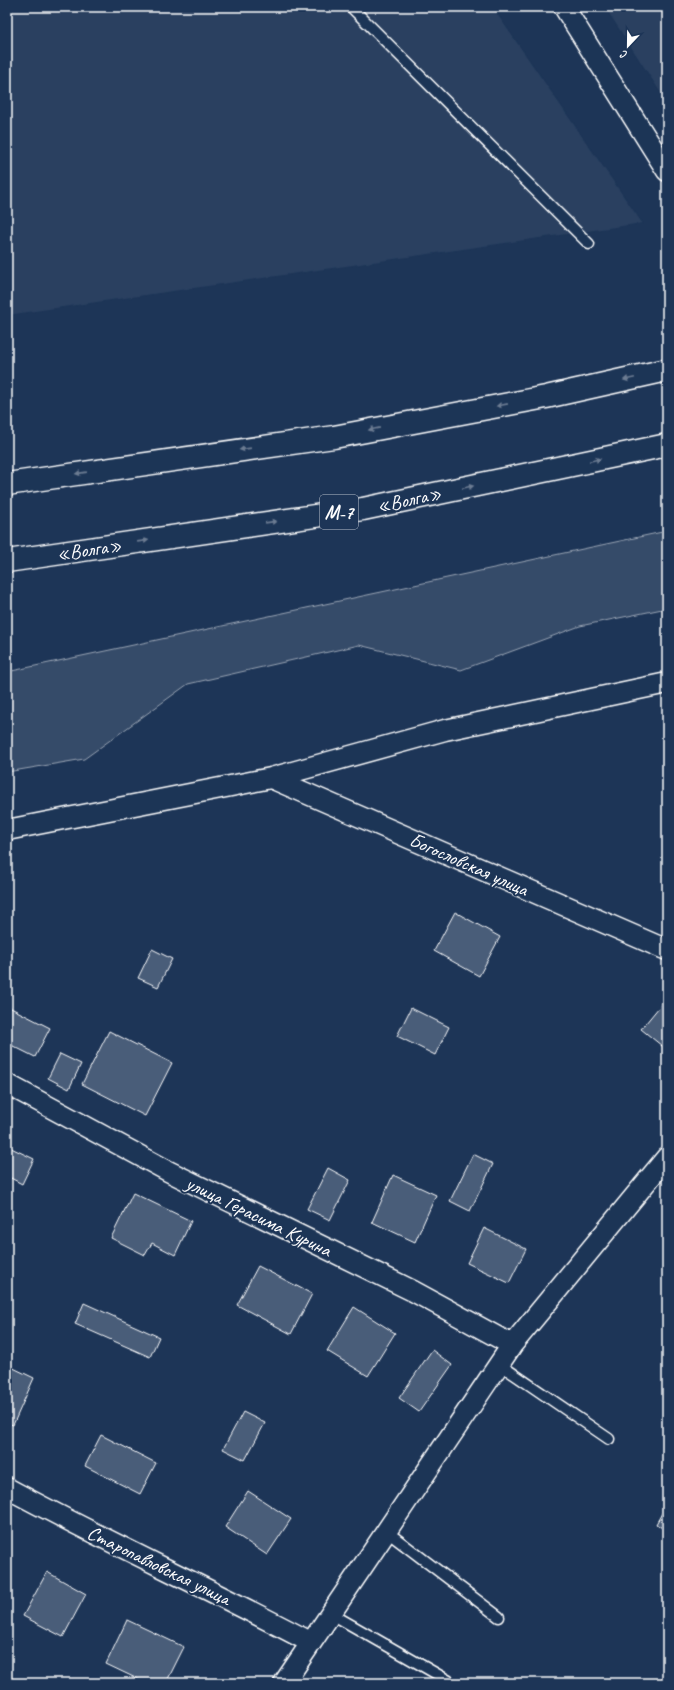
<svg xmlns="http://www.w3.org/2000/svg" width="674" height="1690" font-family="Caveat,sans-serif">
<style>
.built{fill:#2a4161}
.green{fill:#364b69;stroke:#9aa5b4}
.building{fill:#4a5d79;stroke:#fff}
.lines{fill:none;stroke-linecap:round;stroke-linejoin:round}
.service-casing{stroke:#fff;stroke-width:13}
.minor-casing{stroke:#fff;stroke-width:23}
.trunk-casing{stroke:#fff;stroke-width:25}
.service{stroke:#1d3557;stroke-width:10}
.minor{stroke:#1d3557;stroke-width:20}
.trunk{stroke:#1d3557;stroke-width:22}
.oneway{fill:#6c7c92}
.labels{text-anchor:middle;stroke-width:4;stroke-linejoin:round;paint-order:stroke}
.shield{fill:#1d3557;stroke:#bbc2cd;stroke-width:1}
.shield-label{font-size:19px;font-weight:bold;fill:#fff}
.street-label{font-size:20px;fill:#fff;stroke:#1d3557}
</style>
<rect width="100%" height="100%" fill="#1d3557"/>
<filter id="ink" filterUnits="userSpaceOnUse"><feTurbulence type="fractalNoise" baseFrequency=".025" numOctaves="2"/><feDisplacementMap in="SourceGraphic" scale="8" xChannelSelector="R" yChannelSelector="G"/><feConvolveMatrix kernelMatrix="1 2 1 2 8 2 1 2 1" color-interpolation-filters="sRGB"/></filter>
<g filter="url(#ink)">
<path class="built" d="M7 7H492L642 223 7 315Z
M605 7H667V102Z"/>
<path class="green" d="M667 531V608L580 626 461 670 359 645 188 684 84 759 7 772V672Z"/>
<path class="building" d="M455 912 500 937 479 976 434 951Z
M152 949 172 959 158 987 138 978Z
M664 1001 667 1003V1050L641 1029Z
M7 1006 50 1028 35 1057 7 1043Z
M411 1008 449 1027 435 1055 397 1036Z
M109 1031 172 1063 145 1116 82 1084Z
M60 1054 81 1064 69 1089 48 1078Z
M7 1146 34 1159 22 1184 7 1176Z
M473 1154 493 1164 470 1211 450 1201Z
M328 1168 350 1180 330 1220 307 1209Z
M393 1175 436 1195 415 1242 372 1222Z
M133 1193 191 1221 175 1255 152 1243 145 1255 111 1238Z
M484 1228 526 1249 509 1283 467 1263Z
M258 1266 312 1294 291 1334 237 1305Z
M84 1303 159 1337 150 1357 75 1324Z
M354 1307 395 1333 368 1376 327 1351Z
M432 1350 452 1365 419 1412 399 1398Z
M7 1365 34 1378 13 1425 7 1423Z
M243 1412 265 1423 245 1460 223 1449Z
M101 1435 156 1463 140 1494 85 1466Z
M248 1491 291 1519 267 1555 225 1527Z
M667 1504V1531L656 1524Z
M47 1572 86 1594 63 1637 23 1616Z
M127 1620 184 1647 166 1683H146L106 1664Z"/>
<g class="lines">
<g class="service-casing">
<path id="service" d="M351 7 589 244
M499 1364 609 1439
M386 1531 499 1617
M330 1613 449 1681"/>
</g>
<g class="minor-casing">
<path id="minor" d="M564 7 667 171
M271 778 667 950
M7 830 271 778 445 730 667 683
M7 1084 168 1171 413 1291 512 1345
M7 1488C107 1542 210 1589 310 1642
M284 1683 512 1345 667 1157"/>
</g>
<g class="trunk-casing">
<path id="trunk" d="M7 484 334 437 546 397 667 370
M7 561 363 509 667 445"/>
</g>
<use href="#service" class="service"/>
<use href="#minor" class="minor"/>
<use href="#trunk" class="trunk"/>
</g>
<defs><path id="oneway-solid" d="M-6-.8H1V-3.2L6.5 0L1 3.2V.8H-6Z"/></defs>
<g class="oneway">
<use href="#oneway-solid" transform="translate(629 379) rotate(168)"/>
<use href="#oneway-solid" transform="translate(502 405) rotate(169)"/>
<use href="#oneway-solid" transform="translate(374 429) rotate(169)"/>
<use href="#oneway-solid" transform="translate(245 449) rotate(172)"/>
<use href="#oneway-solid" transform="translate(595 460) rotate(-12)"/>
<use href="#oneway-solid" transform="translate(81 473) rotate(172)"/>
<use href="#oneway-solid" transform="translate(468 487) rotate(-12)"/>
<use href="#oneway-solid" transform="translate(271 522) rotate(-8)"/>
<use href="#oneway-solid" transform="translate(143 541) rotate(-8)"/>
</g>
</g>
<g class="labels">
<rect class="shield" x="320" y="495" width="38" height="34" rx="3"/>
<g class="shield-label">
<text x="339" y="519">М-7</text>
</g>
<g class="street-label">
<text transform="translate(409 499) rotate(-12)" y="7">«Волга»</text>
<text transform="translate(89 549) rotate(-8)" y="7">«Волга»</text>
<text transform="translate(469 864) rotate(24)" y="7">Богословская улица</text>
<text transform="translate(259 1216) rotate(26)" y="7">улица Герасима Курина</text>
<text transform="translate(159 1565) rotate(26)" y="7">Старопавловская улица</text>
</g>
</g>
<rect width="674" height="1690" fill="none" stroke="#1d3557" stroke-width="24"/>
<rect x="12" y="12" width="650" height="1666" fill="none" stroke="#fff" stroke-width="1.5" filter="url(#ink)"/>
<g transform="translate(628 46) rotate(202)" stroke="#1d3557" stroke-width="3" paint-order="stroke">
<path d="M0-3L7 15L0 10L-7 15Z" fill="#ffffff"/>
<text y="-6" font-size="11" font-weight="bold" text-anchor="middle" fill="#ffffff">С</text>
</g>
</svg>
